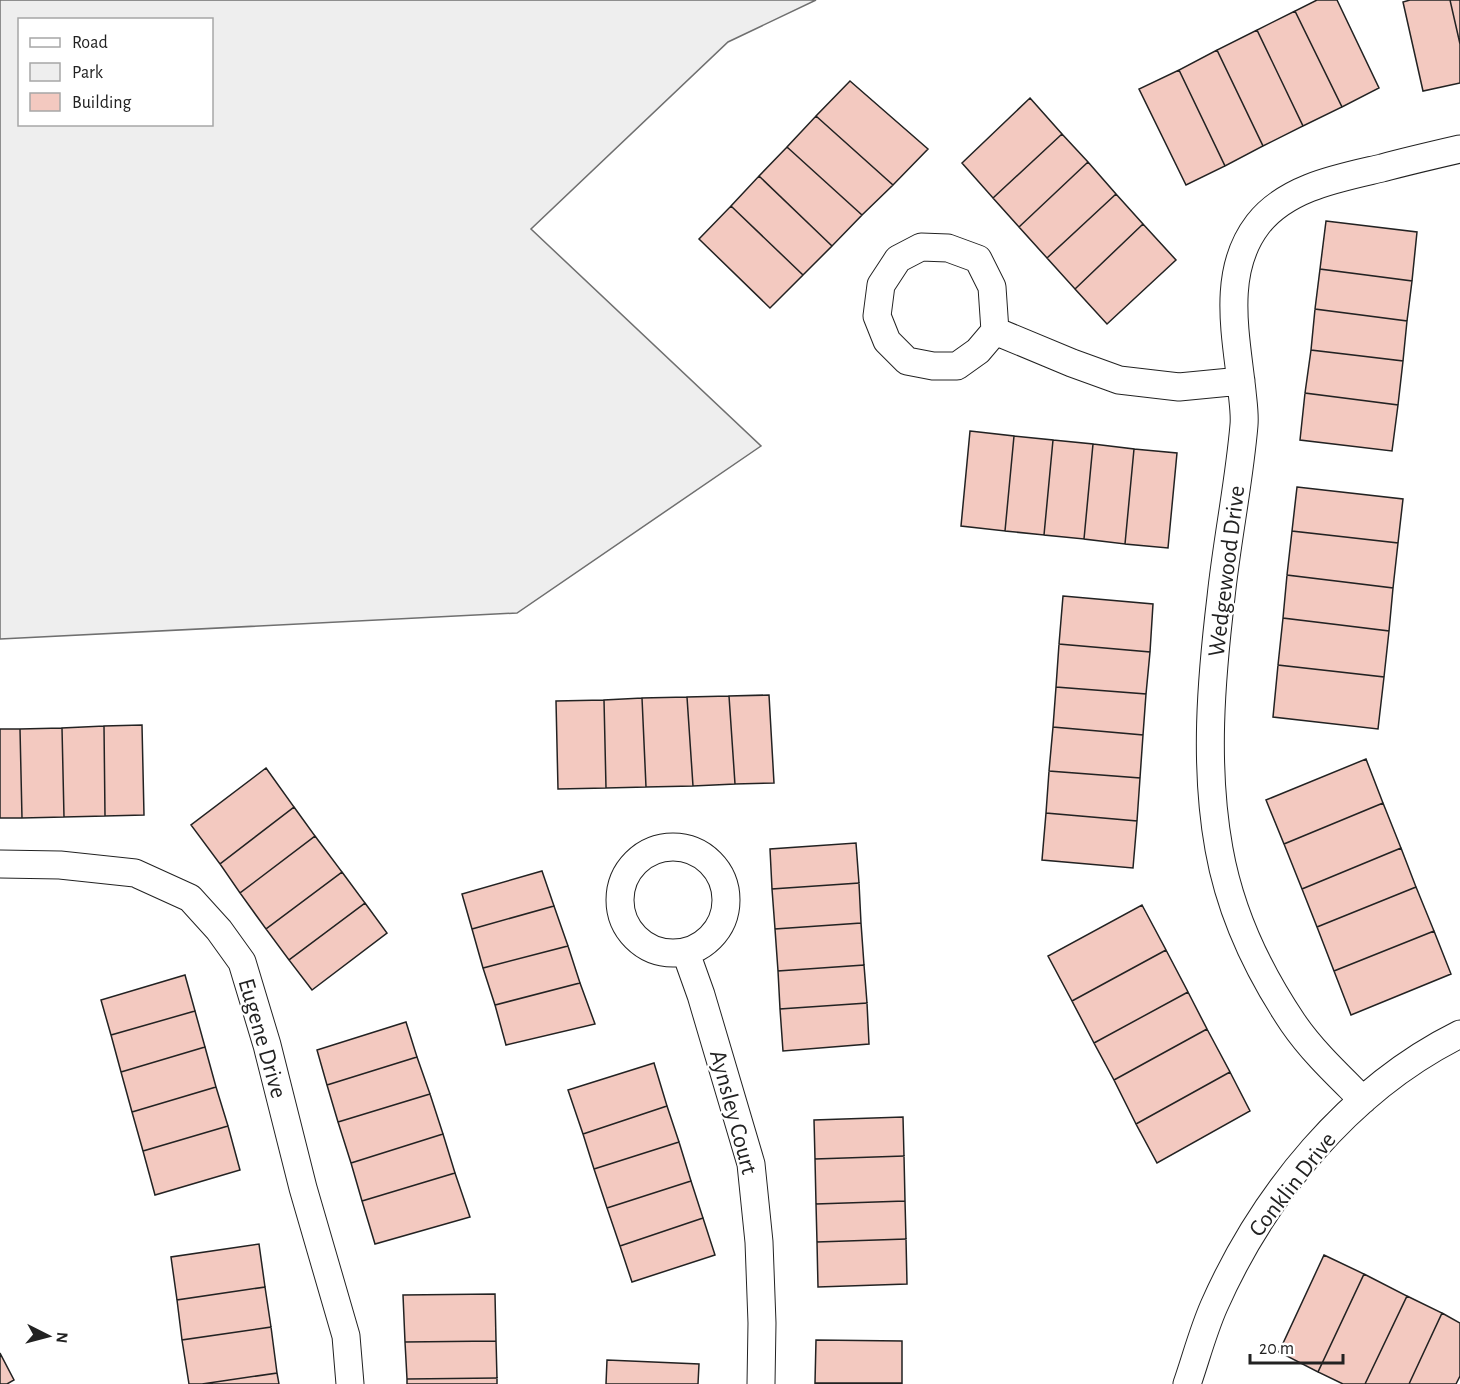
<svg xmlns="http://www.w3.org/2000/svg" width="1460" height="1384" font-family="'Alegreya Sans',sans-serif">
<style>
.green{fill:#eee;stroke:#6f6f6f;stroke-width:1.5;fill-rule:evenodd}
.building{fill:#f3c9c0;stroke:#222;stroke-width:1.5}
.lines{fill:none;stroke-linecap:round;stroke-linejoin:round}
.minor-casing{stroke:#222;stroke-width:29}
.minor{stroke:#fff;stroke-width:27}
.labels{text-anchor:middle;stroke-width:4.5;stroke-linejoin:round;paint-order:stroke}
.street-label{font-size:24px;fill:#222;stroke:#fff}
</style>
<rect width="100%" height="100%" fill="#fff"/>
<path class="green" d="M0 0H816L728 42 531 229 761 446 517 613 0 639ZM20 20H212V124H20Z"/>
<path class="building" d="M1317 0H1337L1379 88 1342 107 1295 11Z
M1410 0H1450L1460 44V83L1423 91 1403 2Z
M1450 0H1460V44Z
M1295 11 1342 107 1303 126 1257 30Z
M1257 30 1303 126 1263 146 1217 50Z
M1217 50 1263 146 1225 166 1179 70Z
M1179 70 1225 166 1186 185 1139 89Z
M850 81 928 149 893 185 816 116Z
M1030 98 1062 134 993 198 962 163Z
M816 116 893 185 862 215 787 147Z
M1062 134 1088 162 1019 227 993 198Z
M787 147 862 215 832 246 759 176Z
M1088 162 1116 194 1047 258 1019 227Z
M759 176 832 246 803 275 731 206Z
M1116 194 1143 224 1075 289 1047 258Z
M731 206 803 275 770 308 699 239Z
M1326 221 1417 232 1412 281 1320 269Z
M1143 224 1176 260 1107 324 1075 289Z
M1320 269 1412 281 1407 321 1315 309Z
M1315 309 1407 321 1403 361 1311 350Z
M1311 350 1403 361 1398 405 1305 393Z
M1305 393 1398 405 1392 451 1300 440Z
M970 431 1014 436 1005 531 961 526Z
M1014 436 1053 440 1044 535 1005 531Z
M1053 440 1093 444 1084 539 1044 535Z
M1093 444 1134 449 1125 544 1084 539Z
M1134 449 1177 453 1168 548 1125 544Z
M1297 487 1403 499 1398 543 1292 531Z
M1292 531 1398 543 1393 588 1287 575Z
M1287 575 1393 588 1389 631 1283 618Z
M1063 596 1153 604 1150 652 1059 644Z
M1283 618 1389 631 1384 677 1278 665Z
M1059 644 1150 652 1146 694 1056 687Z
M1278 665 1384 677 1378 729 1273 717Z
M1056 687 1146 694 1143 735 1053 727Z
M769 695 774 783 735 784 729 696Z
M729 696 735 784 693 786 687 697Z
M687 697 693 786 646 787 642 698Z
M642 698 646 787 606 788 604 700Z
M604 700 606 788 558 789 556 701Z
M142 725 144 815 105 816 104 726Z
M104 726 105 816 64 817 62 728Z
M1053 727 1143 735 1140 778 1049 771Z
M62 728 64 817 22 818 20 729Z
M0 729H20L22 818H0Z
M1366 759 1383 803 1284 844 1266 800Z
M266 768 294 807 220 864 191 825Z
M1049 771 1140 778 1137 821 1046 813Z
M1383 803 1401 848 1302 889 1284 844Z
M294 807 315 836 240 893 220 864Z
M1046 813 1137 821 1133 868 1042 860Z
M315 836 342 872 266 929 240 893Z
M856 843 859 883 772 889 770 849Z
M1401 848 1416 887 1317 927 1302 889Z
M542 871 554 906 472 929 462 894Z
M342 872 365 903 289 960 266 929Z
M859 883 861 923 775 929 772 889Z
M1416 887 1434 931 1334 971 1317 927Z
M365 903 387 933 312 990 289 960Z
M1142 905 1166 950 1072 1001 1048 956Z
M554 906 568 946 483 968 472 929Z
M861 923 864 965 778 971 775 929Z
M1434 931 1451 974 1351 1015 1334 971Z
M568 946 580 983 495 1005 483 968Z
M1166 950 1188 992 1094 1043 1072 1001Z
M864 965 867 1003 780 1009 778 971Z
M185 975 195 1011 111 1035 101 1000Z
M580 983 595 1024 506 1045 495 1005Z
M1188 992 1207 1029 1114 1080 1094 1043Z
M867 1003 869 1044 783 1051 780 1009Z
M195 1011 205 1047 121 1072 111 1035Z
M406 1022 417 1057 327 1085 317 1050Z
M1207 1029 1230 1072 1136 1124 1114 1080Z
M205 1047 216 1087 132 1112 121 1072Z
M417 1057 430 1094 338 1122 327 1085Z
M654 1063 667 1106 583 1134 568 1090Z
M1230 1072 1250 1111 1157 1163 1136 1124Z
M216 1087 228 1126 143 1151 132 1112Z
M430 1094 443 1134 351 1163 338 1122Z
M667 1106 679 1142 594 1169 583 1134Z
M903 1117 904 1156 815 1159 814 1120Z
M228 1126 240 1170 155 1195 143 1151Z
M443 1134 455 1173 362 1201 351 1163Z
M679 1142 691 1181 607 1208 594 1169Z
M904 1156 905 1201 816 1204 815 1159Z
M455 1173 470 1217 375 1244 362 1201Z
M691 1181 703 1218 620 1246 607 1208Z
M905 1201 906 1239 817 1242 816 1204Z
M703 1218 715 1255 632 1282 620 1246Z
M906 1239 907 1284 818 1287 817 1242Z
M259 1244 265 1287 177 1300 171 1257Z
M1324 1255 1364 1274 1318 1372 1279 1352Z
M1364 1274 1407 1296 1365 1384H1343L1318 1372Z
M265 1287 271 1327 182 1340 177 1300Z
M495 1294 496 1341 405 1342 403 1295Z
M1407 1296 1442 1313 1409 1384H1365Z
M1442 1313 1460 1323V1376L1456 1384H1409Z
M271 1327 277 1373 202 1384H189L182 1340Z
M816 1340 902 1341V1383H815Z
M496 1341 497 1378 407 1379 405 1342Z
M0 1353 14 1380 7 1384H0Z
M607 1360 699 1364 698 1384H606Z
M277 1373 279 1384H202Z
M497 1378V1384H407V1379Z
M815 1383H902V1384H815Z"/>
<g class="lines">
<g class="minor-casing">
<path id="minor" d="M921 247 948 248 978 259 992 287 995 331 978 351 957 366H933L907 361 887 341 877 316 881 285 898 259Z
M995 331 1072 363 1119 380 1179 387 1241 381
M620 900a53 53 0 1 1 106 0a53 53 0 1 1-106 0Z
M0 864 60 865 135 873 190 898 219 930 242 962 267 1045 303 1188 346 1336 350 1384
M686 953 701 995 751 1164 759 1242 762 1323 761 1384
M1363 1100C1338 1075 1313 1052 1293 1023 1258 971 1230 911 1219 849 1204 766 1211 680 1221 597 1227 540 1239 483 1244 425 1245 414 1243 402 1242 391 1236 335 1221 272 1258 224 1287 187 1339 178 1382 168 1408 161 1434 155 1460 149
M1187 1384C1196 1358 1203 1331 1214 1306 1263 1195 1349 1089 1460 1034"/>
</g>
<use href="#minor" class="minor"/>
</g>
<g class="labels">
<g class="street-label">
<text transform="translate(1226 571) rotate(-83)" y="8">Wedgewood Drive</text>
<text transform="translate(263 1038) rotate(74)" y="8">Eugene Drive</text>
<text transform="translate(734 1112) rotate(75)" y="8">Aynsley Court</text>
<text transform="translate(1292 1184) rotate(-52)" y="8">Conklin Drive</text>
</g>
</g>
<rect x="18" y="18" width="195" height="108" fill="#ffffff" stroke="#a7a7a7" stroke-width="1.5"/>
<rect x="30" y="38" width="30" height="9" fill="#ffffff" stroke="#a7a7a7" stroke-width="1.5"/>
<text x="72" y="48" font-size="18" fill="#222222">Road</text>
<rect x="30" y="63" width="30" height="18" fill="#eeeeee" stroke="#a7a7a7" stroke-width="1.5"/>
<text x="72" y="78" font-size="18" fill="#222222">Park</text>
<rect x="30" y="93" width="30" height="18" fill="#f3c9c0" stroke="#a7a7a7" stroke-width="1.5"/>
<text x="72" y="108" font-size="18" fill="#222222">Building</text>
<g transform="translate(48 1336) rotate(96)" stroke="#ffffff" stroke-width="4.5" paint-order="stroke">
<path d="M0-4.5L10 22L0 15L-10 22Z" fill="#222222"/>
<text y="-9" font-size="16" font-weight="bold" text-anchor="middle" fill="#222222">N</text>
</g>
<path d="M1250 1354v9h93v-9" fill="none" stroke="#222222" stroke-width="3"/>
<text x="1259" y="1354" font-size="18" fill="#222222" stroke="#ffffff" stroke-width="4.5" paint-order="stroke">20 m</text>
</svg>
